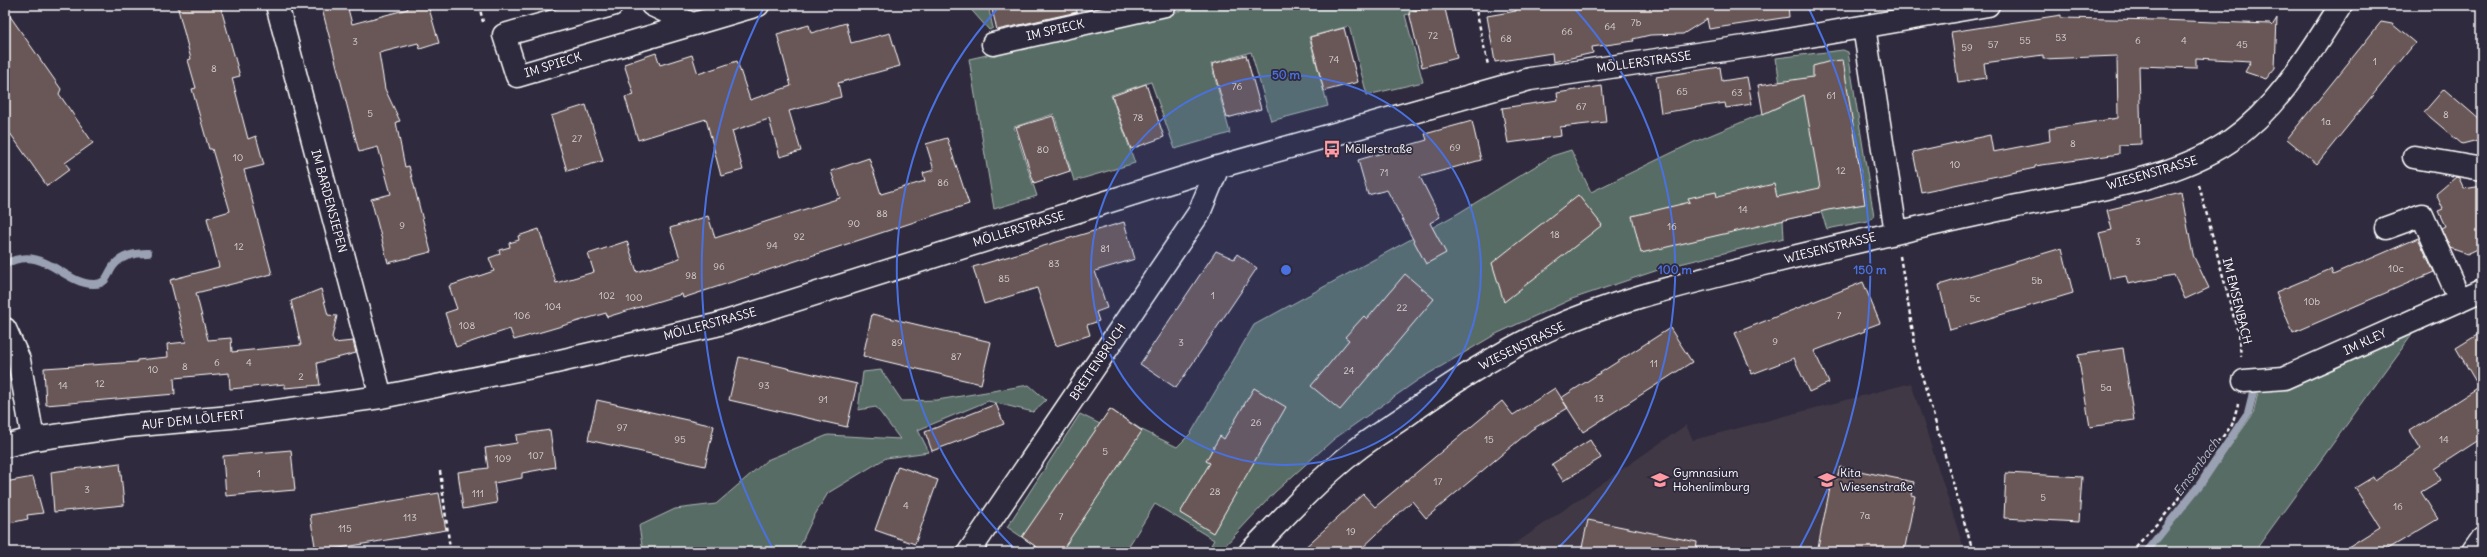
<svg xmlns="http://www.w3.org/2000/svg" width="2487" height="557" font-family="Delius,sans-serif">
<style>
.built{fill:#403845}
.green{fill:#586c66;stroke:#acb6b2}
.lines{fill:none;stroke-linecap:round;stroke-linejoin:round}
.stream{stroke:#9aa1b3;stroke-width:8}
.building{fill:#695757;stroke:#fff}
.minor-casing{stroke:#fff;stroke-width:25}
.path{stroke:#fff;stroke-width:2.5;stroke-dasharray:4 3;stroke-linecap:butt}
.minor{stroke:#2f2a3d;stroke-width:22}
.ring{fill:none;stroke:#4a71e0;stroke-width:2}
.labels{text-anchor:middle;stroke-width:3.5;stroke-linejoin:round;paint-order:stroke}
.number-label{font-size:10px;fill:#dad5d5}
.street-label{font-size:12px;fill:#fff;stroke:#2f2a3d}
.poi-label{font-size:12px;fill:#fff;stroke:#2f2a3d;text-anchor:start}
.water-label{font-size:13px;font-style:italic;fill:#b3b9c6;stroke:#2f2a3d}
.centre{fill:#4a71e0;stroke:#2f2a3d;stroke-width:2}
.ring-label{font-size:12px;text-anchor:middle;font-weight:bold;fill:#4a71e0;stroke:#2f2a3d;stroke-width:3.5;stroke-linejoin:round;paint-order:stroke}
</style>
<rect width="100%" height="100%" fill="#2f2a3d"/>
<filter id="ink" filterUnits="userSpaceOnUse"><feTurbulence type="fractalNoise" baseFrequency=".025" numOctaves="2"/><feDisplacementMap in="SourceGraphic" scale="8" xChannelSelector="R" yChannelSelector="G"/><feConvolveMatrix kernelMatrix="1 2 1 2 8 2 1 2 1" color-interpolation-filters="sRGB"/></filter>
<g filter="url(#ink)">
<path class="built" d="M1911 383 1965 552H1503L1686 425 1693 440Z"/>
<path class="green" d="M967 5H988L993 28 989 30Z
M1207 5H1444L1405 15 1423 82 1367 95 1349 26 1309 37 1328 106 1271 121 1251 52 1211 64 1230 133 1175 149 1151 82 1111 95 1135 163 1074 181 1054 114 1014 127 1037 196 994 209 969 59Z
M1843 50 1848 52 1874 217 1868 221 1827 229 1821 212 1783 220 1784 238 1664 268 1572 299 1496 334 1418 380 1334 439 1275 492 1221 550 1211 545 1214 540 1155 504 1125 552H1044L1007 527 1080 414 1100 424 1110 409 1142 430 1177 447 1191 433 1254 325 1457 214 1552 156 1571 150 1591 192 1694 142 1783 105 1776 58Z
M2414 332 2254 552H2147L2202 486 2253 414 2259 388Z
M881 370 902 401 937 400 1029 385 1046 400 1033 412 988 401 918 430 929 452 886 458 828 493 813 518 797 552H643L639 526 675 509 716 504 767 460 828 435 900 439 876 407 858 410 863 372Z"/>
<g class="lines">
<path class="stream" d="M5 264C44 244 62 283 93 284 109 285 107 271 116 263 124 255 137 253 148 253
M2146 552 2201 483 2233 435 2248 413 2254 389"/>
</g>
<path class="building" d="M177 5H220L240 76 232 78 248 139 256 136 264 165 244 170 272 274 196 293 208 340 231 338 232 352 301 345 291 301 321 289 328 315 337 316 332 337 334 343 353 341 356 353 317 363 320 385 285 388V384L230 389 229 373 174 378 175 394 46 405 44 368 137 362V360L168 357 167 344 186 342 170 280 219 267 207 218 230 211 212 149H209L192 89 196 88 188 60 191 59Z
M321 5H347L352 24 408 9 406 5H428L439 43 420 49 418 43 379 53 385 89 400 121 396 122 405 167 409 166 431 252 388 263 371 199 391 194 378 147 359 152Z
M991 5H1076L1077 12 997 30Z
M1439 5H1444L1457 58 1422 67 1409 12Z
M1515 5H1788L1789 17 1709 29 1707 19 1683 34 1650 35 1633 39 1634 41 1592 47 1593 53 1553 62 1552 53 1495 62 1487 16 1516 11Z
M5 9 61 89 59 94 93 143 65 163 70 169 47 186 5 126Z
M2061 15V18L2159 20 2270 24 2272 26 2277 18 2275 68 2266 79 2245 72 2251 61 2196 58V68L2139 66 2141 144 2119 145V154L2035 166V168L1921 192 1913 152 1990 135 1993 152 2050 141 2049 129 2118 118 2117 56 2043 59V55L1984 63 1986 78 1958 82 1951 32Z
M2381 22 2392 24 2415 43 2317 164 2287 139Z
M846 23 851 43 890 33 900 66 838 83 841 97 789 111 801 151 780 157 769 119 732 131 743 170 721 176 706 119 638 140 625 97 634 95 624 64 656 53 660 65 692 55 698 74 737 61 750 100 791 86 777 34 809 25 811 33Z
M1344 28 1358 82 1324 91 1310 37Z
M1246 55 1261 109 1227 118 1212 64Z
M1843 60 1865 204 1828 210 1641 253 1632 216 1690 202 1688 198 1716 192 1717 197 1774 184 1777 197 1820 188 1804 95 1763 114 1758 85 1813 77V66L1831 61Z
M1720 67 1722 81 1747 77 1752 104 1726 108 1725 103 1661 113 1656 77Z
M1146 84 1164 137 1131 149 1112 96Z
M1602 86 1606 122 1560 127 1561 136 1508 143 1502 108 1558 100 1557 93Z
M2444 89 2480 120 2482 139 2462 144 2424 112Z
M586 105 603 161 567 171 551 116Z
M1053 116 1070 171 1034 183 1016 127Z
M1472 121 1481 160 1420 177 1440 217 1430 223 1446 253 1426 264 1387 190 1368 195 1358 160 1427 140 1425 134Z
M947 138 969 204 683 298 682 294 607 317 606 313 514 340 510 329 456 347 445 313 457 309 449 286 494 271 489 258 500 254 499 250 510 247 509 243 519 240 518 236 539 229 556 283 594 272 588 254 627 241 637 272 680 258 670 228 708 216 715 238 840 198 831 171 869 158 881 194 925 181 923 173 934 170 926 144Z
M2456 177 2459 178 2464 189 2482 186V247L2467 254 2450 248 2441 228 2445 226 2438 211 2443 209 2436 194Z
M2181 192 2193 255 2209 288 2185 299 2174 275 2128 284 2126 276 2110 279 2099 233 2112 230 2107 210Z
M1578 195 1602 225 1504 302 1492 263Z
M1124 222 1135 259 1095 271 1107 308 1096 312 1099 321 1087 325 1090 335 1056 346 1037 288 984 304 973 267Z
M2418 238 2434 272 2293 333 2276 292 2331 269 2333 275Z
M2062 248 2073 293 1950 330 1939 285Z
M1216 251 1234 259 1237 254 1257 268 1176 388 1140 364Z
M1405 274 1434 299 1340 410 1311 386 1349 340 1345 337 1354 327 1364 316 1367 319Z
M1863 282 1880 323 1864 329 1865 331 1814 351 1829 383 1809 392 1794 358 1752 374 1735 333Z
M872 314 991 342 981 384 863 356Z
M1670 328 1692 362 1583 432 1561 398Z
M2482 332V438L2434 469 2441 480 2421 492 2438 519 2383 552H2340L2380 527 2355 488 2373 477 2375 481 2421 449 2410 431 2479 387 2456 348Z
M2123 348 2134 420 2090 427 2078 355Z
M739 357 857 384 847 427 729 400Z
M1254 388 1286 407 1213 533 1180 513 1210 463 1206 461 1213 448 1220 436 1224 439Z
M1555 388 1568 408 1531 430 1426 518 1412 501 1358 552H1300L1363 494 1375 507 1502 401 1513 415Z
M597 400 714 426 705 466 588 440Z
M996 404 1004 424 932 451 925 432Z
M1110 409 1142 431 1061 552H1044L1022 537Z
M550 430 555 467 522 473V478L494 483 497 503 463 509 458 472 488 468 485 448 517 443 516 435Z
M1590 440 1601 458 1563 481 1552 464Z
M291 450 295 490 226 496 223 456Z
M120 463 124 505 54 512 51 472Z
M898 466 938 480 915 544 875 530Z
M1840 467 1914 482 1911 495 1915 496 1904 552H1817L1832 478 1837 479Z
M2006 473 2082 477 2079 522 2004 518Z
M33 477 43 513 27 515 28 519 5 524V482Z
M439 493 446 530 316 552 310 515Z
M1588 520 1697 542 1696 552H1581Z"/>
<g class="lines">
<g class="minor-casing">
<path id="minor" d="M277 5 381 397
M612 5 504 35 517 76 758 5
M652 5 692 24
M1864 27 1896 232
M993 44 1165 5
M2414 157 2482 169
M2386 228 2422 215 2460 300
M5 329 19 360 33 439
M2244 381 2284 378 2482 290
M5 446 33 439 127 426 231 417 381 397 547 364 716 325 1218 167 1530 79 1764 44 1988 5
M969 552 1199 213 1218 167
M1250 552C1284 517 1317 481 1355 451 1371 438 1390 427 1407 415 1452 383 1498 353 1548 330 1615 300 1689 283 1760 265 1842 245 1924 226 2007 208 2077 193 2170 182 2230 141 2278 108 2310 53 2341 5
M2473 552 2482 539"/>
</g>
<path class="path" d="M479 5 483 22
M1475 5 1488 65
M2199 185 2239 337 2241 356
M1900 256 1918 362 1973 552
M440 471 450 549 446 552
M2131 552 2174 505 2201 464 2232 425 2238 404"/>
<use href="#minor" class="minor"/>
</g>
</g>
<circle cx="1286" cy="270" r="195" fill="#4a71e0" fill-opacity=".12"/>
<g class="ring">
<circle cx="1286" cy="270" r="195"/>
<path d="M1016 550A389 389 0 0 1 999 7M1573 7A389 389 0 0 1 1556 550"/>
<path d="M773 549A584 584 0 0 1 763 9M1809 9A584 584 0 0 1 1799 549"/>
</g>
<defs>
<g id="bus-bare" transform="scale(1.38)"><path d="M-5-6H5V4H4V6H2V4H-2V6H-4V4H-5ZM-3.5-4V0h7V-4ZM-3.5 1.2v1.5H-2V1.2ZM2 1.2v1.5H3.5V1.2Z" fill="#ff9aa2" stroke="#2f2a3d" stroke-width="2.5" paint-order="stroke"/></g>
<g id="school-bare" transform="scale(1.38)"><path d="M0-5L7-2L0 1L-7-2ZM-4 1L0 2.5L4 1V4Q0 6-4 4Z" fill="#ff9aa2" stroke="#2f2a3d" stroke-width="2.5" paint-order="stroke"/></g>
</defs>
<g fill-rule="evenodd">
<use href="#bus-bare" x="1332" y="149"/>
<use href="#school-bare" x="1660" y="480"/>
<use href="#school-bare" x="1827" y="480"/>
</g>
<g class="labels">
<g class="number-label">
<text x="1636" y="26">7b</text>
<text x="1610" y="30">64</text>
<text x="1567" y="35">66</text>
<text x="1433" y="39">72</text>
<text x="2061" y="41">53</text>
<text x="1506" y="42">68</text>
<text x="2025" y="44">55</text>
<text x="2138" y="44">6</text>
<text x="2184" y="44">4</text>
<text x="355" y="45">3</text>
<text x="1993" y="48">57</text>
<text x="2242" y="48">45</text>
<text x="1967" y="51">59</text>
<text x="1334" y="63">74</text>
<text x="2375" y="65">1</text>
<text x="214" y="72">8</text>
<text x="1237" y="90">76</text>
<text x="1682" y="95">65</text>
<text x="1737" y="96">63</text>
<text x="1831" y="99">61</text>
<text x="1581" y="110">67</text>
<text x="370" y="117">5</text>
<text x="2446" y="118">8</text>
<text x="1138" y="121">78</text>
<text x="2326" y="125">1a</text>
<text x="577" y="142">27</text>
<text x="2073" y="147">8</text>
<text x="1455" y="151">69</text>
<text x="1043" y="153">80</text>
<text x="238" y="161">10</text>
<text x="1955" y="168">10</text>
<text x="1841" y="174">12</text>
<text x="1384" y="176">71</text>
<text x="943" y="186">86</text>
<text x="1743" y="213">14</text>
<text x="882" y="217">88</text>
<text x="854" y="227">90</text>
<text x="402" y="229">9</text>
<text x="1672" y="230">16</text>
<text x="1555" y="238">18</text>
<text x="799" y="240">92</text>
<text x="2138" y="245">3</text>
<text x="772" y="249">94</text>
<text x="239" y="250">12</text>
<text x="1105" y="252">81</text>
<text x="1054" y="267">83</text>
<text x="719" y="270">96</text>
<text x="2396" y="272">10c</text>
<text x="691" y="279">98</text>
<text x="1004" y="282">85</text>
<text x="2037" y="284">5b</text>
<text x="607" y="299">102</text>
<text x="1213" y="299">1</text>
<text x="634" y="301">100</text>
<text x="1975" y="302">5c</text>
<text x="2312" y="305">10b</text>
<text x="553" y="310">104</text>
<text x="1402" y="311">22</text>
<text x="522" y="319">106</text>
<text x="1839" y="319">7</text>
<text x="467" y="329">108</text>
<text x="1775" y="345">9</text>
<text x="897" y="346">89</text>
<text x="1181" y="346">3</text>
<text x="956" y="360">87</text>
<text x="217" y="366">6</text>
<text x="249" y="366">4</text>
<text x="1654" y="367">11</text>
<text x="185" y="370">8</text>
<text x="153" y="373">10</text>
<text x="1349" y="374">24</text>
<text x="301" y="380">2</text>
<text x="100" y="387">12</text>
<text x="63" y="389">14</text>
<text x="764" y="389">93</text>
<text x="2106" y="391">5a</text>
<text x="1599" y="402">13</text>
<text x="823" y="403">91</text>
<text x="1256" y="426">26</text>
<text x="622" y="431">97</text>
<text x="680" y="443">95</text>
<text x="1489" y="443">15</text>
<text x="2444" y="443">14</text>
<text x="1105" y="455">5</text>
<text x="536" y="459">107</text>
<text x="503" y="462">109</text>
<text x="259" y="477">1</text>
<text x="1438" y="485">17</text>
<text x="87" y="493">3</text>
<text x="1215" y="495">28</text>
<text x="478" y="497">111</text>
<text x="2043" y="501">5</text>
<text x="906" y="509">4</text>
<text x="2398" y="510">16</text>
<text x="1865" y="519">7a</text>
<text x="1061" y="520">7</text>
<text x="410" y="521">113</text>
<text x="345" y="532">115</text>
<text x="1351" y="535">19</text>
</g>
<g class="street-label">
<text transform="translate(1055 30) rotate(-13)" y="4">IM SPIECK</text>
<text transform="translate(1644 62) rotate(-8)" y="4">MÖLLERSTRASSE</text>
<text transform="translate(553 65) rotate(-17)" y="4">IM SPIECK</text>
<text transform="translate(2152 173) rotate(-16)" y="4">WIESENSTRASSE</text>
<text transform="translate(329 201) rotate(75)" y="4">IM BARDENSIEPEN</text>
<text transform="translate(1019 229) rotate(-17)" y="4">MÖLLERSTRASSE</text>
<text transform="translate(1830 248) rotate(-14)" y="4">WIESENSTRASSE</text>
<text transform="translate(2237 301) rotate(76)" y="4">IM EMSENBACH</text>
<text transform="translate(710 324) rotate(-15)" y="4">MÖLLERSTRASSE</text>
<text transform="translate(2365 342) rotate(-25)" y="4">IM KLEY</text>
<text transform="translate(1522 346) rotate(-26)" y="4">WIESENSTRASSE</text>
<text transform="translate(1098 362) rotate(-56)" y="4">BREITENBRUCH</text>
<text transform="translate(193 420) rotate(-6)" y="4">AUF DEM LÖLFERT</text>
</g>
<g class="poi-label">
<text x="1345" y="153">Möllerstraße</text>
<text x="1673" y="477">Gymnasium<tspan x="1673" dy="14">Hohenlimburg</tspan></text>
<text x="1840" y="477">Kita<tspan x="1840" dy="14">Wiesenstraße</tspan></text>
</g>
<g class="water-label">
<text transform="translate(2196 467) rotate(-54)" y="5">Emsenbach</text>
</g>
</g>
<circle cx="1286" cy="270" r="6" class="centre"/>
<g class="ring-label">
<text x="1286" y="79">50 m</text>
<text x="1675" y="274">100 m</text>
<text x="1870" y="274">150 m</text>
</g>
<rect width="2487" height="557" fill="none" stroke="#2f2a3d" stroke-width="20"/>
<rect x="10" y="10" width="2467" height="537" fill="none" stroke="#fff" stroke-width="1.5" filter="url(#ink)"/>
</svg>
